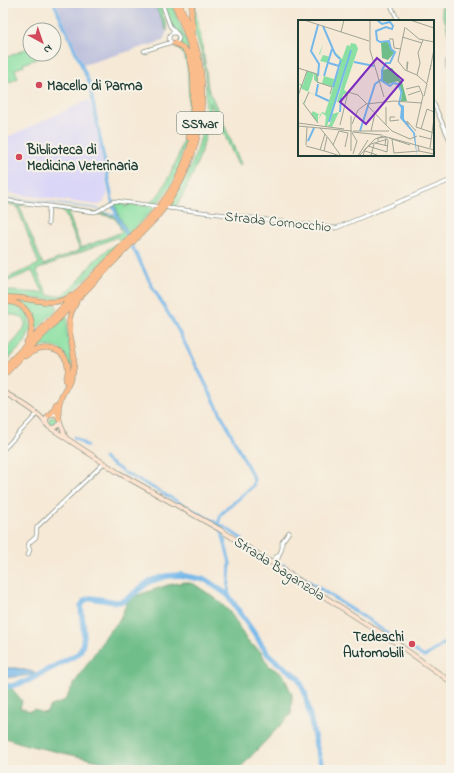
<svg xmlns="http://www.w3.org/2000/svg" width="454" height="773" font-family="'Indie Flower',sans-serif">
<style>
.built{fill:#dad6f7}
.industrial{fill:#c0c2dd}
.green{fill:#8ae0a3;stroke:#548e6c;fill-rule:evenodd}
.forest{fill:#6fbe89;stroke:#477e5e}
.water{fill:#74b8ea;stroke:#4a7a8f}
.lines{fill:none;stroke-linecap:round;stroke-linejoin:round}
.stream{stroke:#74b8ea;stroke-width:1}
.canal{stroke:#74b8ea;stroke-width:3}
.river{stroke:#74b8ea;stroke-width:5.5}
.taxiway{stroke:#8a9385;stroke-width:8}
.street-casing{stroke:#8a9385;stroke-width:4.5}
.secondary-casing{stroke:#8a9385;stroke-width:5.5}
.highway-casing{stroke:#8a9385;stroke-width:6}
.street{stroke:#fff;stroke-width:3}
.secondary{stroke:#fde4d1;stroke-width:4}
.highway{stroke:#fabc8b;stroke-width:5}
.poi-dot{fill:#d1495b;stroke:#f7f3e8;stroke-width:1.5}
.labels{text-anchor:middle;stroke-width:4;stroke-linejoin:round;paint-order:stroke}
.shield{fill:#f7f3e8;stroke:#60746a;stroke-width:1}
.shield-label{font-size:13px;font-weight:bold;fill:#1f3d34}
.poi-label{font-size:14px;font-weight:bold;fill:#1f3d34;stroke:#f7f3e8;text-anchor:start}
.street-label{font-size:14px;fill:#1f3d34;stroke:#f7f3e8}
.inset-river{fill:none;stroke:#74b8ea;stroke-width:2}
.inset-road{fill:none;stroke:#a0a495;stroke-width:1}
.view{fill:#7b2cbf;fill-opacity:0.15;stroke:#7b2cbf;stroke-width:2}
.inset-edge{fill:none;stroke:#1f3d34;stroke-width:2}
</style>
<rect width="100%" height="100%" fill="#f7f3e8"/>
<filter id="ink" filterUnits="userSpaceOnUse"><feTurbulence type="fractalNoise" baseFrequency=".025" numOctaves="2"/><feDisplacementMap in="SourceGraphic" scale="8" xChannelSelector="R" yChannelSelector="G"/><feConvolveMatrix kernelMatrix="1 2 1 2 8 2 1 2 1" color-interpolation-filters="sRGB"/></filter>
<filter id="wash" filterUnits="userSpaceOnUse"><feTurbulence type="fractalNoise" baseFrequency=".012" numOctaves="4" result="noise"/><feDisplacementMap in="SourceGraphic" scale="16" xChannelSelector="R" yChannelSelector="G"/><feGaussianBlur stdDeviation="0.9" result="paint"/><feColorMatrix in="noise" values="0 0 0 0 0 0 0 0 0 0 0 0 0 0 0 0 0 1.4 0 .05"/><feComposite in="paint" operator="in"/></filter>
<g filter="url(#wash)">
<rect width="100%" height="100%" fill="#f6e9d6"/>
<path class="built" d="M89 100 92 106 108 193 103 203 98 205 6 193 3 186V139Z"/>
<path class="industrial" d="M56 3H154L167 31 163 41 83 65Z"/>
<path class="green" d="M154 3H159L167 26V31Z
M164 3H171L185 37 190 54 180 43 181 35 172 27Z
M194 3H196L195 9 205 62 208 88 241 164 238 165 210 102C208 141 196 170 178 204L175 207 169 206C200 158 212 117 203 60 199 41 189 23 194 3Z
M451 3V42L447 28V25L443 16 441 8Z
M174 46C199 49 191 115 188 133 186 142 182 151 180 160 180 163 180 166 179 169 174 182 165 194 156 205L147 204C156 200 161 192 165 184 183 153 191 116 188 81 188 74 188 66 185 59 183 53 179 49 174 46Z
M30 47V54H49L23 64 24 66 15 69 18 78 3 85V59Z
M6 201 28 206 19 205 43 265 80 250 64 211 52 209 53 208 102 214 103 213 108 215 114 216 120 223 127 237 71 294 58 300 3 297V292L8 291 44 293 32 271 3 283V280L39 264 17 206 5 203ZM70 212C80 213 107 214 114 218 118 221 120 227 122 232L81 248 68 213ZM117 237 120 241C111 247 103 253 95 260 83 273 69 302 48 295L36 270Z
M115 203H125V207H127L128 204 155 207 129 235 118 214Z
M15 300 55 304 58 308 34 332 33 320Z
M3 303 17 305 28 315 31 328 25 342 3 365V353C17 338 45 315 3 314Z
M66 315C69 319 67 325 67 331 68 344 73 356 71 370 64 346 58 346 36 347Z
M48.5 421a4.5 4.5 0 1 1 9 0a4.5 4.5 0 1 1-9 0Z"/>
<path class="forest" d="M184 582 194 584 215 598 231 613 247 641 260 651 269 666 283 674 292 695 291 714 238 770H140L27 745 3 737V684C12 687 16 693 22 701L20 708 30 711 34 709 42 713 47 712 50 706C61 703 67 702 70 690L110 630 119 621 129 598 168 585Z"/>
<path class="water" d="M3 668H16L42 674 3 678Z"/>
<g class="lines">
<path class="stream" d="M9 198 100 209
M104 212C109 215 115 213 118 218"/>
<path class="canal" d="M54 3 89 82 113 205 117 216 129 239
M131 244 152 286 178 330 254 479 253 486 221 514 219 521 230 563 228 595
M74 437 87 446
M104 458 107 461
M109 462 122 471
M125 473 159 491
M162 493 224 527 242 539
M283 565 370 621
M372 623 403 643
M409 647 424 657 451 639"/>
<path class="river" d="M3 686H12L27 681 78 654C88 643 82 621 81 606L85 600 91 598 116 602 124 601 150 581 167 576 180 575 206 580 228 595 268 654 278 663 298 677 305 693 316 745 323 770"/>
<path class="taxiway" d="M451 57V62"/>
</g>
</g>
<g filter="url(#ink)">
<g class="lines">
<g class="street-casing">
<path id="street" d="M162 3 170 26 177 34
M390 3 398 21
M169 38a5 5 0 1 1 10 0a5 5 0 1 1-10 0Z
M144 51 172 42
M433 102 451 143
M3 200 94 212C103 211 106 203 115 201L156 206
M168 208 336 228 451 180
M48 224 49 206
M3 450 37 414
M28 555 30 550 28 546 29 543 36 537 37 527 104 463
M273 564 274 559 279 554
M279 566 277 561 282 548V542L289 532"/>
</g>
<g class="secondary-casing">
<path id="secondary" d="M3 392C14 398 41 413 46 424
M46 421a7 7 0 1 1 14 0a7 7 0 1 1-14 0Z
M60 422 65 436
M49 427 119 473 219 529 395 642 451 682"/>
</g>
<g class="highway-casing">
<path id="highway" d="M192 3 191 17 193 29
M174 43C179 45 183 47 187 52 198 69 193 118 189 138
M3 298C25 294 51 310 71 296
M3 302C27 299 40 324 26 343
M25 356C46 340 76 351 66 380
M3 369 152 215C192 171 207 109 192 52 188 35 181 19 174 3
M3 376 155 219C195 173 211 111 197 51 193 35 186 19 179 3
M49 415 54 409 56 404
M59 419C55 394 71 388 74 366 76 343 61 326 76 303"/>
</g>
<use href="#street" class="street"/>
<use href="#secondary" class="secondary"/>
<use href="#highway" class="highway"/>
</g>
</g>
<g class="poi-dot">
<circle cx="39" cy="85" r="4"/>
<circle cx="19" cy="157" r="4"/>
<circle cx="412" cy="644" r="4"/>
</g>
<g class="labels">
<rect class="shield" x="177" y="112" width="46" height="22" rx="3"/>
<g class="shield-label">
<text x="200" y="128">SS9var</text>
</g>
<g class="poi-label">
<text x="47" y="90">Macello di Parma</text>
<text x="27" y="154">Biblioteca di<tspan x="27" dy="16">Medicina Veterinaria</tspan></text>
<text x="404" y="641" text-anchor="end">Tedeschi<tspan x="404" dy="16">Automobili</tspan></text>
</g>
<g class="street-label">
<text transform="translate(278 221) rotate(6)" y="5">Strada Cornocchio</text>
<text transform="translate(280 568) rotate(33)" y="5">Strada Baganzola</text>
</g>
</g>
<g transform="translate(298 20)">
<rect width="136" height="136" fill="#f6e9d6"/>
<path d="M53 23 58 24 60 29 46 70 49 72V73L45 75 43 82H39L54 27 29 106 32 104 34 94 41 92 34 107 27 106 28 96 24 93 21 99 22 95H20V102L17 100 4 81 6 83 10 73 6 85 13 94 15 91 22 95 24 92 27 93 31 81 4 69V68L0 69 4 67 0 63 5 65 9 51 0 48 19 54H20V63L16 60V53L13 63 19 65 13 63 10 72 31 81 35 67 20 63H24L30 43 22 41 25 35 21 34 19 40 21 34 25 24 22 34 32 37 34 29 30 43 40 46 42 39 39 37 35 30 44 39 49 25 52 26ZM30 43 42 47 35 67 36 59 26 56Z" fill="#8ae0a3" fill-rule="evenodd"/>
<path d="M89 21 96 33 90 40 84 38 83 23ZM94 48 104 62 109 81H103L104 72 100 61 90 64 85 61V50Z" fill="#6fbe89"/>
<path d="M98 63 102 66 104 73 102 84 106 86V99L117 113 119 136 115 113 102 98 103 88 100 84 103 70Z" fill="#74b8ea"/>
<path class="inset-river" d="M79 0 84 4 92 2 95 6 94 9 88 7 78 11 79 20 82 22 91 21 93 29 97 32 92 43H88L84 50V61L92 66 95 63 100 64 104 73M25 6 37 34 42 39M56 42 76 46M31 43 41 46 43 40M20 56 21 44 13 31 20 5M26 56 34 29M20 64 18 75 31 81M35 67 41 46M42 92 43 78M31 102 53 30M62 111 77 64 84 59M10 121 16 108"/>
<path class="inset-road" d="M6 0 71 21M72 0V30L86 77M112 0 136 8M107 7 100 41 107 50 119 55 129 64M108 8 121 19 136 22M43 12 46 0M104 17 124 23M91 19H95L96 28 103 29M0 48 19 54V62L34 67 32 74M132 50 136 29M109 51V48L110 42H109V49M119 55 122 43 120 33 125 20M129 63 133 45M108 69 121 66 125 76M110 75 122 71M0 76 9 51M126 76 129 64M5 83 20 103M6 83 11 72M69 85 88 105M88 87V105L94 111 112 119 119 116M97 97H92V101L101 100M0 103 46 109M54 104 60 90 68 84 96 81 124 83M111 104H110L109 103V101L118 111M42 105 50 72 60 75 69 84M0 106 54 111M118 107 136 113M118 107 125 76M22 108 31 119M123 109 129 89 136 92M55 111H73M73 111H91M73 111 77 93M54 112 84 115M54 113 59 121 55 134M121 116 133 119M91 118 112 125M31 119 43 136M94 119 96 133M80 121V118L88 117 87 126M77 123 90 126M8 125 9 107M35 125 41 111 50 113M8 126 30 132M70 126 89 132M47 127 50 113M132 128 136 98M22 130 27 114M26 131 29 117M53 131V96M67 131 79 135M121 131 136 134M30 132 42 136M89 132 90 120M96 133 121 131 120 125M60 136 70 120M61 136 77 119 85 116 136 130M65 136 67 129 73 124 90 119M73 136 76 124"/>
<path class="view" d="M79 38 105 60 68 104 42 82Z"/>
<rect width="136" height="136" class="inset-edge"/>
</g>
<rect width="454" height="773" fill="none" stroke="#f7f3e8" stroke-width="16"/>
<g transform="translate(42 42) rotate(140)"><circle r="19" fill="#f7f3e8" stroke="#a1aaa0"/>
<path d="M0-3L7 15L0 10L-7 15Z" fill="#d1495b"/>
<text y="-6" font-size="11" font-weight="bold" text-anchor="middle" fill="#1f3d34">N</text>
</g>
</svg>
